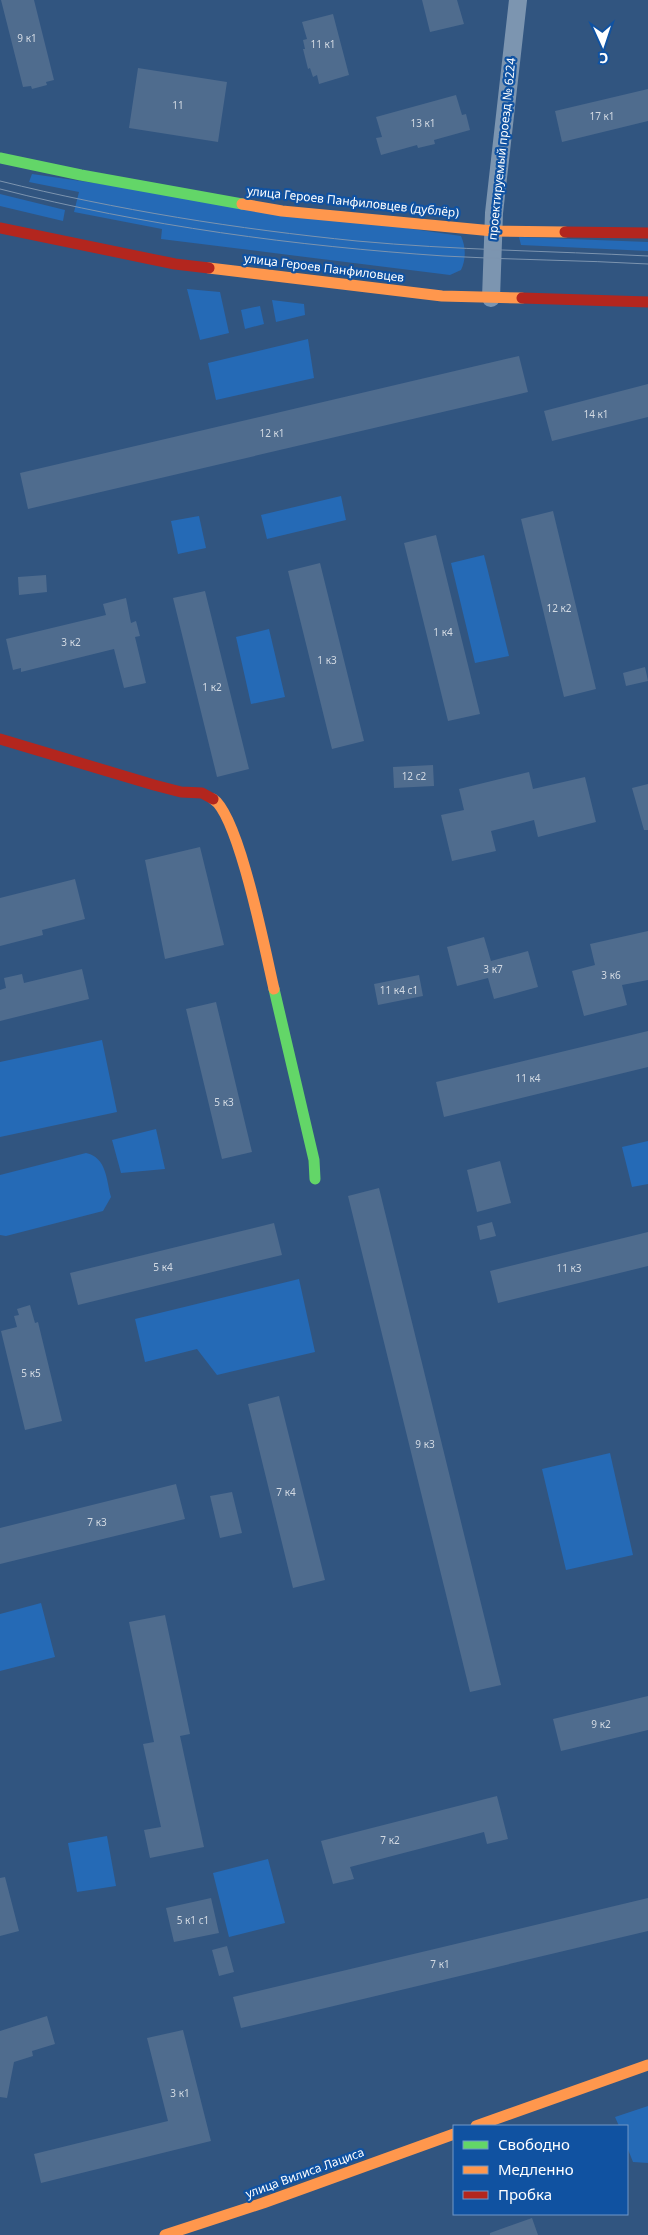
<svg xmlns="http://www.w3.org/2000/svg" width="648" height="2235" font-family="'Noto Sans',sans-serif">
<style>
.green{fill:#256ab6}
.building{fill:#4f6c8e}
.lines{fill:none;stroke-linecap:round;stroke-linejoin:round}
.street{stroke:#7c95b0;stroke-width:18}
.fast{stroke:#63d668;stroke-width:11}
.slow{stroke:#ff974d;stroke-width:11}
.jam{stroke:#b3261e;stroke-width:11}
.tram{stroke:#7c94af;stroke-width:1}
.labels{text-anchor:middle;stroke-width:4.5;stroke-linejoin:round;paint-order:stroke}
.number-label{font-size:10px;fill:#d3dae3}
.street-label{font-size:12px;fill:#fff;stroke:#1052a1}
</style>
<rect width="100%" height="100%" fill="#315580"/>
<path class="green" d="M32 174 461 236C466 247 466 260 461 270L450 275 161 239 162 229 74 212 79 192 29 182Z
M0 194 65 210 63 221 0 206Z
M519 237 648 242V251L521 245Z
M187 289 220 292 229 333 200 340Z
M272 300 304 304 305 315 276 322Z
M260 306 264 324 245 329 241 310Z
M308 339 314 378 216 400 208 363Z
M341 496 346 520 267 539 261 515Z
M199 516 206 548 178 554 171 521Z
M484 555 509 656 475 663 451 563Z
M269 629 285 697 251 704 236 637Z
M102 1040 117 1112 0 1137V1062Z
M156 1129 165 1169 121 1173 112 1140Z
M648 1141V1184L632 1187 622 1147Z
M86 1153C107 1158 106 1179 111 1197L103 1211 6 1236 0 1235V1175Z
M299 1279 315 1352 217 1375 197 1349 145 1362 135 1319Z
M610 1453 633 1555 566 1570 542 1469Z
M41 1603 55 1657 0 1671V1614Z
M107 1836 116 1886 77 1892 68 1843Z
M268 1859 285 1923 229 1937 213 1873Z
M648 2106V2163L633 2162 627 2147V2126H619L615 2117Z"/>
<path class="building" d="M1 0H34L54 80 46 82 47 85 32 89 31 86 23 87Z
M422 0H457L464 24 430 32Z
M333 14 349 75 319 84 317 75 313 77 310 68 308 69 303 49H305L303 40 307 39 302 22Z
M138 68 227 82 218 142 129 128Z
M648 89V121L562 142 555 111Z
M456 95 462 115 466 114 470 130 434 140 435 144 418 148 417 145 381 155 376 138 382 137 376 117Z
M519 356 528 392 28 509 20 473Z
M648 384V417L552 441 544 411Z
M553 511 596 689 564 697 521 519Z
M436 535 480 714 448 721 404 543Z
M320 563 364 741 332 749 288 571Z
M46 575 47 592 19 595 18 577Z
M205 591 249 769 217 777 173 598Z
M126 598 131 623 136 621 140 636 135 637 146 683 124 688 114 649 21 672V668L13 670 6 639 106 615 103 604Z
M645 667 648 681 626 686 623 673Z
M433 765 434 786 394 788 393 767Z
M529 772 533 789 585 777 596 822 538 837 534 820 491 831 496 851 452 861 441 815 464 810 459 789Z
M648 784V830H644L632 788Z
M200 847 224 945 165 959 145 860Z
M75 879 85 919 42 930 43 935 0 946V898Z
M648 931V980L622 985 627 1005 584 1016 572 971 595 965 590 944Z
M484 937 491 961 528 951 538 987 494 999 488 978 457 986 447 947Z
M82 969 89 999 0 1021V990L6 988 4 978 22 974 24 983Z
M419 975 423 996 378 1005 374 984Z
M216 1002 252 1152 222 1159 186 1009Z
M648 1031V1067L444 1117 436 1082Z
M500 1161 511 1203 477 1212 467 1170Z
M379 1188 501 1685 470 1692 348 1196Z
M492 1222 496 1236 480 1240 477 1226Z
M274 1223 282 1255 78 1305 70 1273Z
M648 1232V1266L498 1303 490 1271Z
M30 1305 35 1323 38 1322 62 1421 25 1430 1 1331 17 1327 14 1316 19 1315 17 1309Z
M279 1396 325 1580 293 1588 248 1404Z
M176 1484 185 1519 0 1564V1528Z
M232 1492 242 1533 220 1538 210 1496Z
M165 1615 190 1734 180 1736 204 1847 150 1858 144 1830 161 1827 143 1744 154 1742 129 1622Z
M648 1696V1730L561 1751 553 1719Z
M497 1796 508 1839 487 1844 484 1832 350 1867 354 1879 333 1884 321 1841Z
M5 1877 19 1931 0 1936V1878Z
M211 1898 219 1933 174 1942 166 1908Z
M648 1898V1931L241 2028 233 1997Z
M227 1946 234 1972 219 1976 212 1950Z
M47 2016 55 2044 32 2051 33 2056 14 2062 7 2098 0 2097V2031Z
M183 2030 211 2141 41 2183 34 2154 168 2121 147 2038Z
M532 2218 538 2235H490V2233Z"/>
<g class="lines">
<path class="street" d="M491 298 494 213 518 0"/>
<path class="fast" d="M0 158 81 175 242 204
M274 989 314 1160 315 1179"/>
<path class="slow" d="M242 204 282 211 493 231 565 232
M209 268 442 296 522 298
M213 799C239 815 266 955 274 989
M476 2126 648 2065
M165 2235 263 2203 454 2134"/>
<path class="jam" d="M0 228 175 264 209 268
M565 232 648 233
M522 298 648 302
M0 739 154 785 181 792 202 793 213 799"/>
<path class="tram" d="M0 181C117 210 237 229 357 241 454 250 551 251 648 256
M0 189C145 226 295 246 444 256 512 260 580 260 648 264"/>
</g>
<g class="labels">
<g class="number-label">
<text x="27" y="42">9 к1</text>
<text x="323" y="48">11 к1</text>
<text x="178" y="109">11</text>
<text x="602" y="120">17 к1</text>
<text x="423" y="127">13 к1</text>
<text x="596" y="418">14 к1</text>
<text x="272" y="437">12 к1</text>
<text x="559" y="612">12 к2</text>
<text x="443" y="636">1 к4</text>
<text x="71" y="646">3 к2</text>
<text x="327" y="664">1 к3</text>
<text x="212" y="691">1 к2</text>
<text x="414" y="780">12 с2</text>
<text x="493" y="973">3 к7</text>
<text x="611" y="979">3 к6</text>
<text x="399" y="994">11 к4 с1</text>
<text x="528" y="1082">11 к4</text>
<text x="224" y="1106">5 к3</text>
<text x="163" y="1271">5 к4</text>
<text x="569" y="1272">11 к3</text>
<text x="31" y="1377">5 к5</text>
<text x="425" y="1448">9 к3</text>
<text x="286" y="1496">7 к4</text>
<text x="97" y="1526">7 к3</text>
<text x="601" y="1728">9 к2</text>
<text x="390" y="1844">7 к2</text>
<text x="193" y="1924">5 к1 с1</text>
<text x="440" y="1968">7 к1</text>
<text x="180" y="2097">3 к1</text>
</g>
<g class="street-label">
<text transform="translate(502 149) rotate(-84)" y="4">проектируемый проезд № 6224</text>
<text transform="translate(353 202) rotate(6)" y="4">улица Героев Панфиловцев (дублёр)</text>
<text transform="translate(324 268) rotate(7)" y="4">улица Героев Панфиловцев</text>
<text transform="translate(305 2173) rotate(-20)" y="4">улица Вилиса Лациса</text>
</g>
</g>
<rect x="453" y="2125" width="175" height="90" fill="#1052a1" stroke="#7097c7"/>
<rect x="463" y="2141" width="25" height="8" fill="#63d668" stroke="#7097c7"/>
<text x="498" y="2150" font-size="15" fill="#ffffff">Свободно</text>
<rect x="463" y="2166" width="25" height="8" fill="#ff974d" stroke="#7097c7"/>
<text x="498" y="2175" font-size="15" fill="#ffffff">Медленно</text>
<rect x="463" y="2191" width="25" height="8" fill="#b3261e" stroke="#7097c7"/>
<text x="498" y="2200" font-size="15" fill="#ffffff">Пробка</text>
<g transform="translate(603 45) rotate(177)" stroke="#1052a1" stroke-width="4" paint-order="stroke">
<path d="M0-4L9 19L0 12L-9 19Z" fill="#ffffff"/>
<text y="-8" font-size="14" font-weight="bold" text-anchor="middle" fill="#ffffff">С</text>
</g>
</svg>
